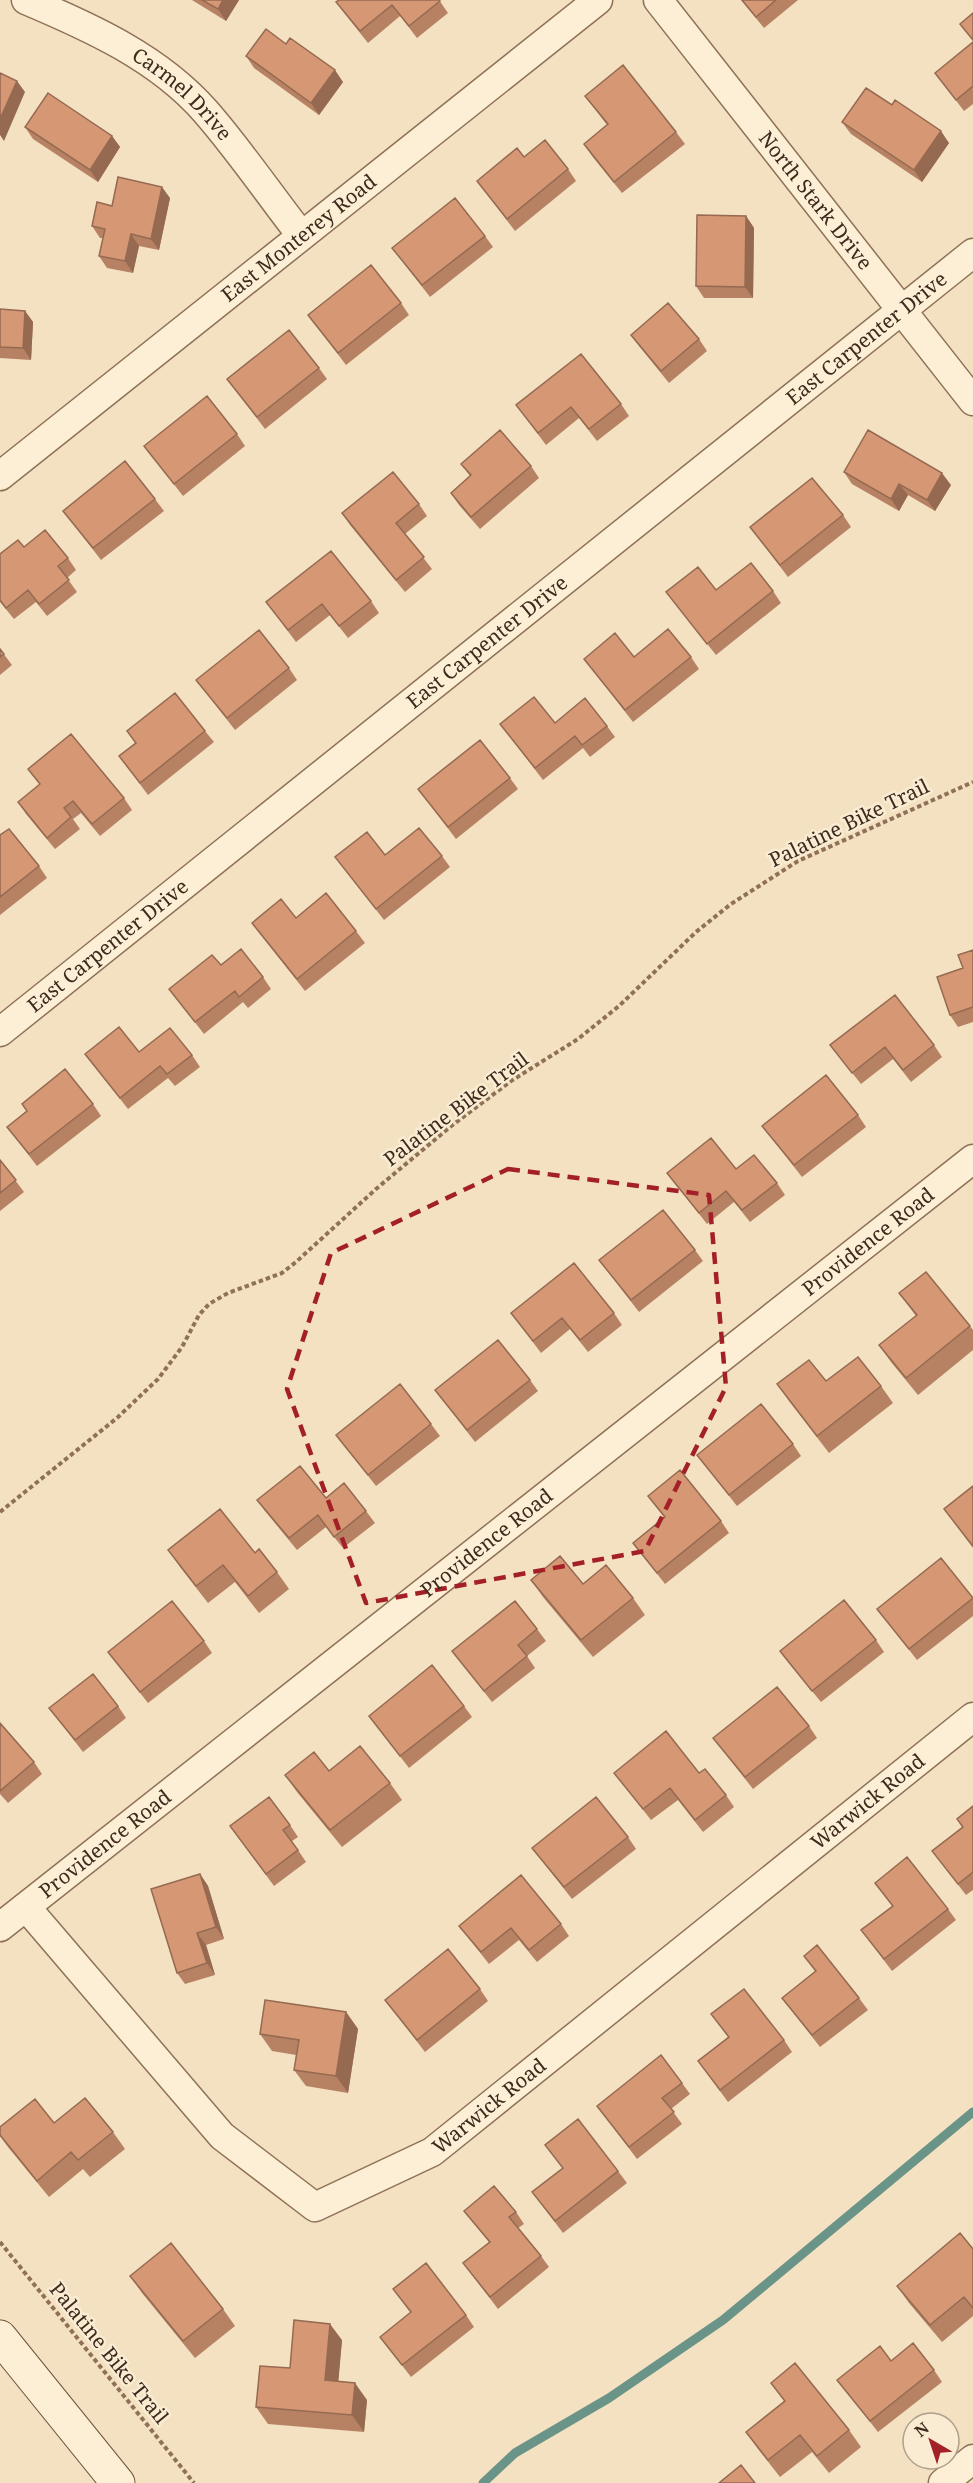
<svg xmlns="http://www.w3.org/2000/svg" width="973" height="2483" font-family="'Noto Serif',serif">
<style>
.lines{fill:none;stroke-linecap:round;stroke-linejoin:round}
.stream{stroke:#6a9488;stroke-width:9}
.street-casing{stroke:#8f7157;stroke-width:31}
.secondary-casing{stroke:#70523a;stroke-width:35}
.path{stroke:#8f7157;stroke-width:4;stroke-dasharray:4.5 3;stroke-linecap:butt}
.street{stroke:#fcefd6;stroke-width:28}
.secondary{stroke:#fcefd6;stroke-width:33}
.wall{fill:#b78264}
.shaded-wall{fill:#956a51}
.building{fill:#d59774;stroke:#956a51;stroke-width:1.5}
.marked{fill:none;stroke:#a42028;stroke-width:4.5;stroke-dasharray:12 8;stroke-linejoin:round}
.labels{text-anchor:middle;stroke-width:5;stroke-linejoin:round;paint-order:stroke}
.street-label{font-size:20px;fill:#3d2a1d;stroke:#f9ecd2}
</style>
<rect width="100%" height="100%" fill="#f3e1c2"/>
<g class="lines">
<path class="stream" d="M483 2483 515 2453 609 2398 723 2320 973 2112"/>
<g class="street-casing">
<g id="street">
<path id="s1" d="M26 0C90 27 159 58 206 112 240 151 269 194 301 235"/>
<path id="s2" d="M658 0 973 401"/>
<path id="s3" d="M0 476 598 0"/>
<path id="s4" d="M0 1032 973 253"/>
<path id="s5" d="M26 1907 222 2136 315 2207 432 2152 973 1717"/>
<path id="s6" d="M0 1927 973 1159"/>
<path d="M943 2483 973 2459"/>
</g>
</g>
<g class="secondary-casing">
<path id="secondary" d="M0 2337 118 2483"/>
</g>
<path class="path" d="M0 1512 117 1418 158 1379 182 1347 199 1315 209 1304 228 1293 282 1273 296 1262 376 1189 450 1127 511 1081 578 1039 619 1006 696 932 731 904 798 861 973 782
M0 2242 194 2483"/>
<use href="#street" class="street"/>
<use href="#secondary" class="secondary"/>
</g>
<path class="wall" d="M192 0H239L226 21Z
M439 0 448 13 417 38 400 16 368 43 345 14 336 2Z
M741 0H798L764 28Z
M973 42V104L964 111 935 73Z
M286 44 343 82 319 115 254 68 246 56Z
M585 96 676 132 685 144 622 193 592 156 584 144 607 125Z
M842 122 949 143 922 182 851 134Z
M25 127 112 136 120 147 98 182 33 139Z
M568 169 576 181 515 231 477 181Z
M170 198 159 250 139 246 133 273 107 268 99 256 103 238H100L92 226 112 206Z
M746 216 754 228 753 298H704L696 286Z
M485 236 493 247 430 297 392 248Z
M401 303 409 315 346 365 308 315Z
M0 309 25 311 33 322 31 360 0 358Z
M631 335 699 339 707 351 669 383 639 346Z
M319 368 327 379 265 429 227 379Z
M621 404 629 416 597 441 579 418 546 445 516 405Z
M237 434 245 446 183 496 144 446Z
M461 464 531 466 539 478 480 529 459 505 451 493 470 476Z
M844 472 951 485 935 511 908 495 899 511 852 484Z
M155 499 164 511 101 560 63 511Z
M419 504 427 516 405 534 432 569 405 592 350 525 342 513Z
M843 515 851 527 788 577 750 527Z
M24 547 68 558 76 570 67 578 77 592 47 616 36 602 14 619 0 602V554Z
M716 590 773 591 781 603 716 655 666 592Z
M371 601 379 613 348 638 330 615 296 642 266 602Z
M0 649 12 665 0 675Z
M634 657H691L699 669 633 722 584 659Z
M289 668 297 680 235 730 196 680Z
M555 723 607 726 615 737 590 757 583 748 543 780 500 724Z
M127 731H205L214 742 148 795 119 756 135 743Z
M28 769 124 798 132 810 100 836 81 813 73 819 80 829 55 849 26 814 18 802 40 784Z
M510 778 518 789 456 839 418 789Z
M0 835 39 866 47 878 0 915Z
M442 856 450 867 384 920 335 857Z
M252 923 356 931 365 943 305 991 260 934Z
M973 950V1022L958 1027 950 1015 963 968Z
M221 965 263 977 271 989 248 1008 243 1002 204 1034 169 989Z
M830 1045H934L942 1057 911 1082 893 1059 861 1084Z
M139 1052 192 1055 200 1067 175 1086 168 1078 128 1109 85 1054Z
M93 1104 101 1116 37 1166 7 1127Z
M858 1115 866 1127 802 1177 762 1126Z
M0 1160 24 1192 0 1211Z
M736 1169 777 1183 785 1195 750 1222 734 1202 707 1224 667 1173Z
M695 1250 703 1261 639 1312 599 1260Z
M899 1293 970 1326 973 1330V1350L918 1395 891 1362 879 1345 916 1316Z
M511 1313H614L622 1325 588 1352 570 1329 541 1353Z
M530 1380 538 1391 475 1442 435 1390Z
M777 1384 881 1386 893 1403 829 1453 789 1401Z
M431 1424 440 1436 376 1486 336 1435Z
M793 1444 801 1456 737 1506 697 1455Z
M973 1486V1548L944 1509Z
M648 1496 721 1521 729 1533 665 1584 633 1543 664 1517Z
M326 1498 366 1511 375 1523 343 1548 326 1527 297 1550 265 1511 257 1500Z
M168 1550 255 1553 277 1572 289 1589 259 1613 235 1582 208 1603 180 1567Z
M941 1558 973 1599V1616L917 1660 877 1609Z
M531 1580 583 1584 633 1598 645 1615 593 1657 543 1597Z
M537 1629 546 1641 527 1656 535 1668 492 1702 452 1651Z
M876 1640 884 1652 821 1702 788 1662 780 1651Z
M204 1641 212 1653 148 1703 108 1652Z
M118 1706 126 1718 83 1752 49 1708Z
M464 1706 472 1717 409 1768 369 1716Z
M0 1723 34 1762 42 1774 8 1803 0 1794Z
M809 1726 817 1738 753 1789 713 1738Z
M329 1771 390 1783 402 1800 342 1847 297 1792 285 1775Z
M614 1773H699L726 1795 734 1807 703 1832 678 1800 651 1820Z
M973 1806V1890L966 1895 932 1851 962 1827 957 1819Z
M290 1825 298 1837 292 1841 306 1862 274 1886 230 1826Z
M628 1837 636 1849 572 1899 532 1848Z
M200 1874 208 1886 224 1939 206 1945 215 1975 185 1984 177 1973Z
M875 1883 948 1909 956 1920 892 1971 861 1930 892 1906Z
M561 1924 569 1936 537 1962 519 1940 489 1964 459 1926Z
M804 1956 859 1998 868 2010 820 2047 782 1998 815 1971Z
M480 1989 488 2001 425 2052 385 2000Z
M346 2012 358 2029 348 2093 306 2086 294 2070 296 2055 272 2051 260 2034Z
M711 2014 784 2040 792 2052 728 2102 698 2061 728 2037Z
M682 2083 690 2094 671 2109 682 2124 637 2159 597 2106Z
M0 2127 113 2132 125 2149 90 2177 83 2169 49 2197 8 2147 0 2136Z
M545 2145 618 2171 627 2183 563 2233 532 2192 563 2169Z
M464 2211 516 2212 524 2224 518 2228 541 2256 549 2267 498 2309 463 2263 489 2242Z
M973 2249V2316L942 2342 909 2303 897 2286Z
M130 2276 223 2309 235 2326 195 2358 142 2293Z
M393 2289 466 2315 474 2327 411 2377 380 2337 411 2313Z
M342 2340 338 2381 367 2400 364 2432 268 2424 256 2407 290 2368Z
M891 2361 934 2370 942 2382 878 2432 837 2380Z
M771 2383 849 2430 861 2447 829 2473 812 2452 780 2477 758 2449 746 2432 784 2401Z"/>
<path class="shaded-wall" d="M223 0H239L226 21 218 9Z
M335 70 343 82 319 115 311 103Z
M17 81 25 92 4 141 0 135V119Z
M941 131 949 143 922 182 914 170Z
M112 136 120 147 98 182 90 170Z
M162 187 170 198 159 250 151 239Z
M746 216 754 228 753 298 745 287Z
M131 234 139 246 133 273 125 261Z
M25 311 33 322 31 360 23 348Z
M942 473 951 485 935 511 927 500Z
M899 484 908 495 899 511 891 499Z
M200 1874 208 1886 224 1939 216 1927Z
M197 1933 206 1945 215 1975 207 1963Z
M346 2012 358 2029 348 2093 336 2076Z
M330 2324 342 2340 337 2397 325 2380Z
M355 2383 367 2400 364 2432 352 2415Z"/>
<path class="building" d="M202 0H223L218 9Z
M339 0H439L440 1 409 26 392 5 360 31 336 2Z
M742 0H776L756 17Z
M973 13V40L960 24Z
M266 29 286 44 290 38 335 70 311 103 246 56Z
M973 42V86L956 100 935 73Z
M623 65 676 132 614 182 584 144 608 124 585 96Z
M0 73 17 81 0 119Z
M866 88 892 105 895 100 941 131 914 170 842 122Z
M48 93 112 136 90 170 25 127Z
M545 140 568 169 507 219 477 181 517 148 524 157Z
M118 177 162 187 151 239 131 234 125 261 99 256 105 229 92 226 97 202 112 206Z
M455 198 485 236 422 285 392 248Z
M697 215 746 216 745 287 696 286Z
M371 265 401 303 338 353 308 315Z
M668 303 699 339 661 371 631 335Z
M0 309 25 311 23 348 0 347Z
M289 330 319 368 257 417 227 379Z
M581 354 621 404 589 429 571 407 538 433 516 405Z
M207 396 237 434 174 484 144 446Z
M500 430 531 466 471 517 451 493 471 475 461 464Z
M868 430 942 473 927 500 899 484 891 499 844 472Z
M125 461 155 499 93 548 63 511Z
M393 472 419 504 396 523 424 557 396 580 342 513Z
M812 478 843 515 780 565 750 527Z
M45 530 68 558 58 566 69 580 39 604 28 590 6 608 0 600V554L18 540 24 547Z
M331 551 371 601 339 626 322 604 288 630 266 602Z
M751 563 773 591 707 644 666 592 698 567 716 590Z
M668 629 691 657 625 710 584 659 615 633 634 657Z
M259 630 289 668 227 718 196 680Z
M0 649 4 654 0 657Z
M175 693 205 731 140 783 119 756 136 743 127 731Z
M534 697 555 723 585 698 607 726 582 745 575 736 535 768 500 724Z
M71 734 124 798 92 824 73 801 64 808 71 817 47 838 18 802 40 784 28 769Z
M480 740 510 778 448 827 418 789Z
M419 828 442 856 376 909 335 857 367 832 385 855Z
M9 829 39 866 0 897V835Z
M326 893 356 931 297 979 252 923 281 899 296 918Z
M241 949 263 977 239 997 235 991 195 1022 169 989 212 955 221 965Z
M973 950V1007L950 1015 937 977 963 968 958 955Z
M895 995 934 1045 903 1070 885 1047 852 1073 830 1045Z
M119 1027 139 1052 170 1028 192 1055 167 1074 160 1066 120 1098 85 1054Z
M65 1069 93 1104 29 1154 7 1127 27 1111 22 1104Z
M826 1075 858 1115 794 1165 762 1126Z
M711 1138 736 1169 754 1155 777 1183 742 1210 726 1191 699 1213 667 1173Z
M0 1160 16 1180 0 1193Z
M663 1210 695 1250 631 1300 599 1260Z
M574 1263 614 1313 580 1340 562 1318 533 1341 511 1313Z
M926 1272 970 1326 906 1378 879 1345 917 1315 899 1293Z
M498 1340 530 1380 467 1430 435 1390Z
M858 1357 881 1386 817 1436 777 1384 809 1360 826 1381Z
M400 1384 431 1424 368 1475 336 1435Z
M761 1404 793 1444 729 1495 697 1455Z
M300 1466 326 1498 344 1483 366 1511 334 1537 318 1515 289 1538 257 1500Z
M680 1470 721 1521 657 1573 633 1543 665 1517 648 1496Z
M973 1486V1545H972L944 1509Z
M220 1509 255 1553 259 1549 277 1572 248 1596 223 1565 196 1586 168 1550Z
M560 1556 583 1584 606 1565 633 1598 581 1640 531 1580Z
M941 1558 973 1598 909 1649 877 1609Z
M844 1600 876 1640 812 1691 780 1651Z
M172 1601 204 1641 140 1692 108 1652Z
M515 1601 537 1629 518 1645 527 1656 484 1691 452 1651Z
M432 1665 464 1706 400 1756 369 1716Z
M93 1674 118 1706 75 1740 49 1708Z
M777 1687 809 1726 745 1777 713 1738Z
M0 1723 34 1762 0 1791Z
M666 1731 699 1773 705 1769 726 1795 695 1820 670 1788 643 1809 614 1773Z
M360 1746 390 1783 330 1830 285 1775 314 1752 329 1771Z
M269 1797 290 1825 283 1830 298 1850 266 1874 230 1826Z
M596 1797 628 1837 564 1887 532 1848Z
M973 1806V1872L958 1884 932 1851 963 1827 957 1819Z
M907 1857 948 1909 884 1959 861 1930 893 1906 875 1883Z
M200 1874 216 1927 197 1933 207 1963 177 1973 151 1889Z
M521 1875 561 1924 529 1950 511 1928 481 1952 459 1926Z
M817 1945 859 1998 812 2035 782 1998 816 1971 804 1956Z
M448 1949 480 1989 417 2040 385 2000Z
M744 1989 784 2040 720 2090 698 2061 729 2037 711 2014Z
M265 2000 346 2012 336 2076 294 2070 299 2040 260 2034Z
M661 2055 682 2083 662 2098 674 2112 629 2147 597 2106Z
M85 2098 113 2132 78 2160 71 2152 37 2181 0 2135V2127L35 2099 54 2123Z
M578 2119 618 2171 555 2221 532 2192 563 2168 545 2145Z
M494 2186 516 2212 509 2217 541 2256 490 2297 463 2263 490 2242 464 2211Z
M960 2233 973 2249V2308L964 2297 930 2325 897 2286Z
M171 2243 223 2309 183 2341 130 2276Z
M426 2263 466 2315 402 2365 380 2337 411 2312 393 2289Z
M294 2320 330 2324 325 2380 355 2383 352 2415 256 2407 260 2366 290 2368Z
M913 2343 934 2370 870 2421 837 2380 880 2346 891 2361Z
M795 2363 849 2430 817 2456 800 2435 768 2460 746 2432 785 2401 771 2383Z
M741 2465 755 2483H719Z"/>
<path class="marked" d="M508 1169 709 1195 726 1387 645 1551 366 1603 287 1389 331 1253Z"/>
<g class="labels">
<g class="street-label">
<text dy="7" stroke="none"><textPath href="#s1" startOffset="184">Carmel Drive</textPath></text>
<text dy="7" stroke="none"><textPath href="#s2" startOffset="255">North Stark Drive</textPath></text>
<text dy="7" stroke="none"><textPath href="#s3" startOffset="382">East Monterey Road</textPath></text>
<text dy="7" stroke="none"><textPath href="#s4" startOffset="1110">East Carpenter Drive</textPath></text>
<text dy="7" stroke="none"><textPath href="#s4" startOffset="624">East Carpenter Drive</textPath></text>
<text transform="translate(849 823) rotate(-26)" y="7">Palatine Bike Trail</text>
<text dy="7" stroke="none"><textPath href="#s4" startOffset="138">East Carpenter Drive</textPath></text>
<text transform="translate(456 1109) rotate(-37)" y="7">Palatine Bike Trail</text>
<text dy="7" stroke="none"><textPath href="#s6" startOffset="1106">Providence Road</textPath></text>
<text dy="7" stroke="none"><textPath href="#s6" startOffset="620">Providence Road</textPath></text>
<text dy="7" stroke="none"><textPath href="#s5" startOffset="1107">Warwick Road</textPath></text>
<text dy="7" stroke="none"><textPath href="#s6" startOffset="134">Providence Road</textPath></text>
<text dy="7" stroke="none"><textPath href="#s5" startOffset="621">Warwick Road</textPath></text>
<text transform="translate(109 2353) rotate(51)" y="7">Palatine Bike Trail</text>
</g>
</g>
<g transform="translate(931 2441) rotate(321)"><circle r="28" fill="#f9ecd2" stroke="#ae9e8a" stroke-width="1.5"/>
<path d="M0-4.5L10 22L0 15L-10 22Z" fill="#a42028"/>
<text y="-9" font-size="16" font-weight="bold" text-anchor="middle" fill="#3d2a1d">N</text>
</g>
</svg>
